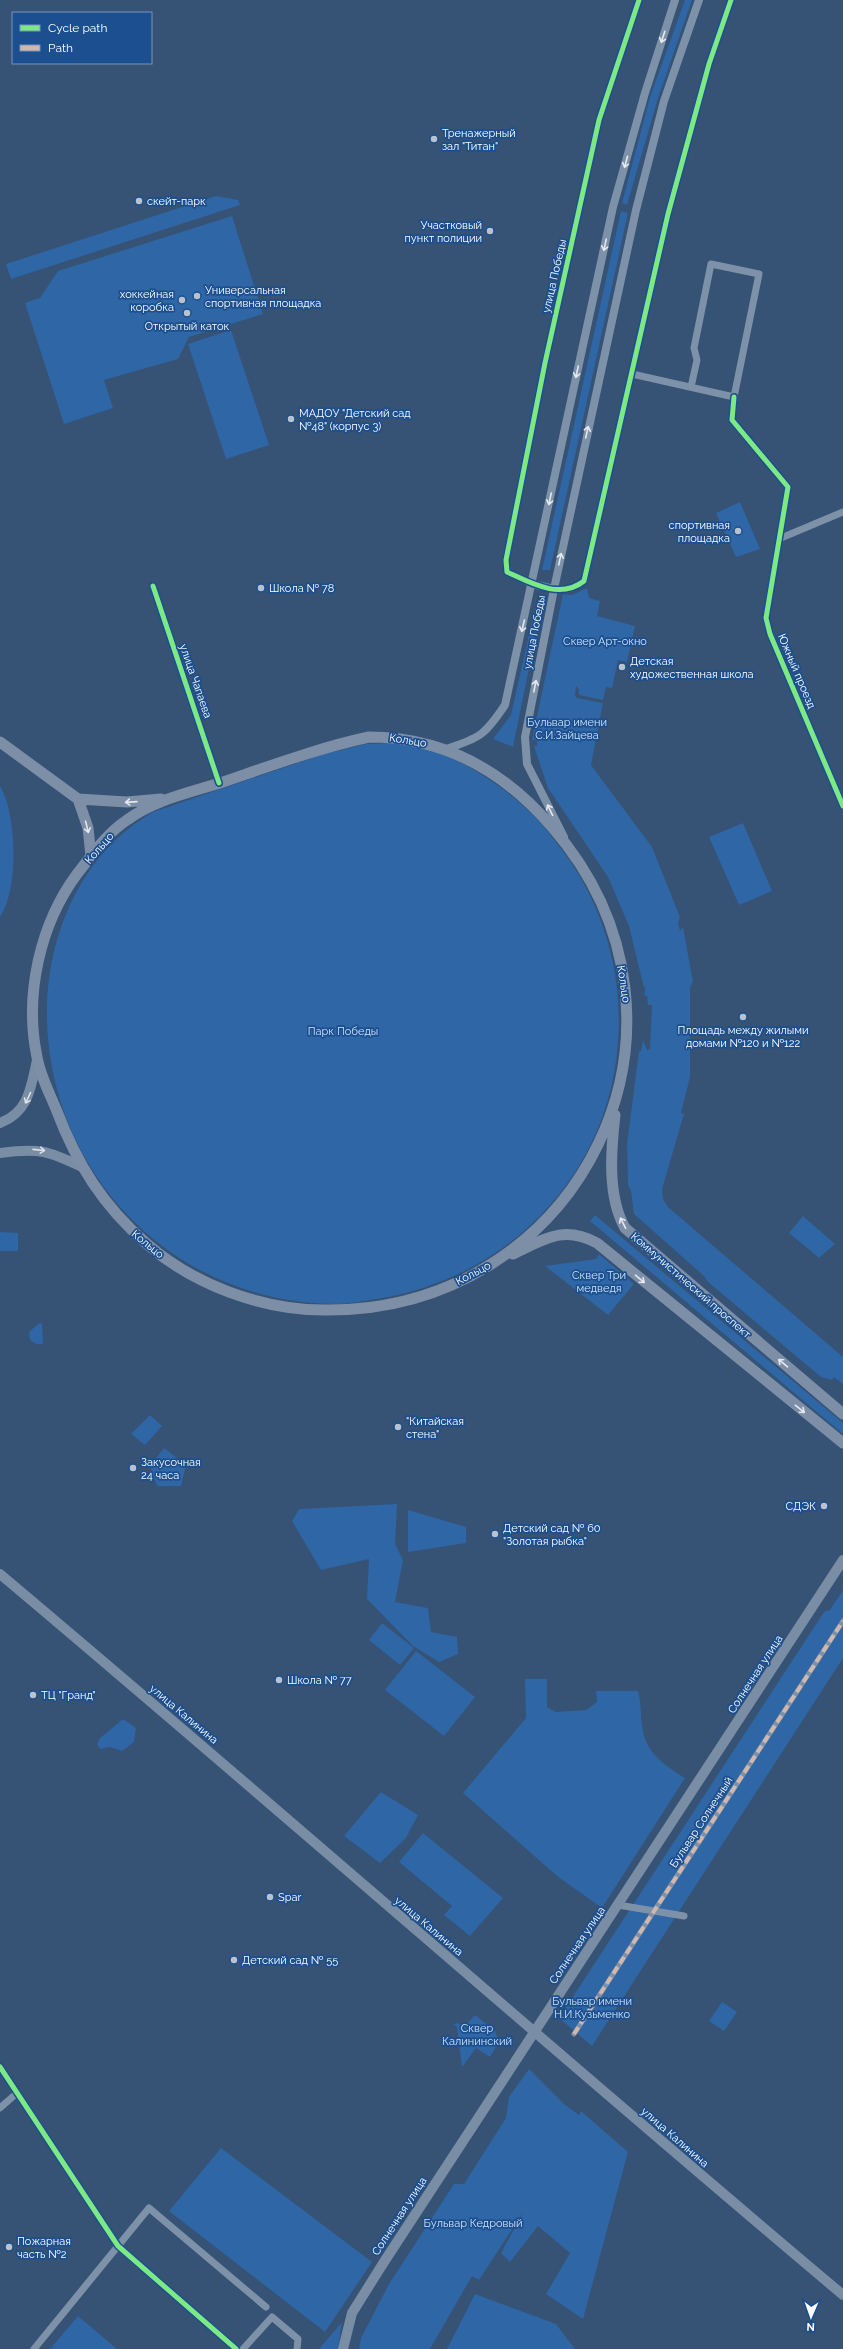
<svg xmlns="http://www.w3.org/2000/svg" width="843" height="2349" font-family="Raleway,sans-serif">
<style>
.green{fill:#2f66a5}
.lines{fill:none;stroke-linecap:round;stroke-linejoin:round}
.pedestrian{stroke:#7d92a8;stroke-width:5}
.minor{stroke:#7d92a8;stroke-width:7}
.tertiary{stroke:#7d92a8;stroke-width:8}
.secondary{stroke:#798da4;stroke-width:10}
.primary{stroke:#7d8ea7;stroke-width:11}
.quiet{stroke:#d1b7ad;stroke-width:4;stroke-dasharray:8 4;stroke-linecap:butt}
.cycleway-casing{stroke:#1b4f8f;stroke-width:8}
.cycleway{stroke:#7ce984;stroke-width:5}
.oneway{stroke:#e5e9ee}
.oneway2{stroke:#e5e8ed}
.oneway3{stroke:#dee2e8}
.poi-dot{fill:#b9c2ce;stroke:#1b4f8f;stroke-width:1.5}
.labels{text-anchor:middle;stroke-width:3.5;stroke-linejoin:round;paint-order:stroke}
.poi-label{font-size:11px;fill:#fff;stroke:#1b4f8f;text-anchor:start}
.street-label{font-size:11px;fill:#fff;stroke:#1b4f8f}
.park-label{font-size:11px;fill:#cfe3fa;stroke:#1b4f8f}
</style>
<rect width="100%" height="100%" fill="#365274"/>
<path class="green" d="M685 0H692L658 98 627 205 622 203 650 97Z
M216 196 238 200 240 205 11 279 6 264Z
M621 211 628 213 550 570H542Z
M232 216 263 314 189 337 178 359 104 380 113 408 64 424 25 303 40 298 58 271Z
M231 330 269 445 226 459 188 344Z
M740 502 760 549 736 557 716 513Z
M587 588 589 598 600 601 597 616 635 626 627 662 618 660 612 688 606 687 603 700 579 695V690L576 686 575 695 577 698 603 703 591 765 652 847 680 917 678 923 680 931 683 927 693 982 690 987V1077L681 1113 684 1114 662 1189 663 1199 668 1207 843 1357V1384L834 1377 832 1380 821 1377 708 1282 704 1276 634 1214 631 1191 628 1185 627 1144 639 1051H641L643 1040 647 1050 650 1049 652 1005H648L647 996 644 995 646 986 644 988 629 926 608 877 548 788 534 746H537V740H532L563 594 572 595Z
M535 608 541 609 513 747 493 739 511 715Z
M366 744C379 744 392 742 405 744 449 749 502 784 533 815 544 825 553 839 563 851 604 906 623 974 618 1042 609 1176 507 1279 376 1299 363 1301 350 1304 337 1304 189 1304 67 1195 49 1048 38 958 71 859 153 812L324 754Z
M0 786C17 814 19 890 0 917Z
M743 823 772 891 739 905 709 837Z
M595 1215 843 1423V1434L590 1221Z
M803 1216 835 1244 819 1258 789 1233Z
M0 1232 18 1233V1251H0Z
M599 1254 634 1284 608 1315 545 1266 596 1259Z
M42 1323 43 1344H36L30 1340 29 1332 38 1324Z
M150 1415 162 1426 145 1445 131 1434Z
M164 1448 186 1465 181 1486H157L150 1466Z
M397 1504 395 1544 403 1560 395 1602 428 1608 431 1632 457 1637 458 1654 439 1662 413 1646 367 1599 369 1559 321 1570 292 1521 299 1509Z
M408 1510 466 1527V1543L408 1552Z
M843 1590V1658L592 2046 559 2018 824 1612 830 1610Z
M382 1623 414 1648 400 1665 369 1640Z
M416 1651 475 1697 444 1736 385 1690Z
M525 1679H547V1707L556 1712 586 1710 597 1702 596 1691H638C642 1705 640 1717 643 1731 647 1754 666 1766 685 1778L602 1908 557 1876 463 1793 526 1718Z
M123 1719 136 1728 134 1742 122 1751 110 1747 100 1749 97 1744 100 1738Z
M381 1792 418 1815 406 1838 380 1863 344 1836Z
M423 1833 503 1898 470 1936 444 1915 452 1906 399 1862Z
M722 2002 737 2012 724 2031 709 2021Z
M475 2015 495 2031 499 2042 490 2057 476 2048 462 2067 457 2027 453 2024 458 2023 464 2027Z
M529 2069 564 2104 579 2115 581 2111 628 2152 583 2319 546 2294 570 2253 538 2226 510 2262 501 2253 524 2211 479 2280 472 2276 430 2349H359L361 2338 389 2284 454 2184H464L506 2118 509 2097Z
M221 2148 372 2262 325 2332 169 2211Z
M475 2294 556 2324 575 2349H447Z
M78 2316 117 2349H50Z
M342 2322 338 2349H319Z"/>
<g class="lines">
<path class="pedestrian" d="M574 2034 843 1621"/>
<path class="minor" d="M632 374 734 397 759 274 711 264 694 348 697 360 691 387
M734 397 732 420 788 487 766 618 770 634 843 806
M781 538 843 512
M532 584 507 572 506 560 545 363 599 120 639 0
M153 586 219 783
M554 589C566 591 574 588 584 581L668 214 709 64 731 0
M618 1905 684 1916
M0 2067 118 2246 236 2349
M0 2108 17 2093
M34 2349 149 2208 266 2307
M243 2349 272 2317 298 2339 297 2349"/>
<path class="tertiary" d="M532 584 554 589
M446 749C480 738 485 735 505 705L613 207 645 93 675 0
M564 837 527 764 525 737 554 589 636 210 664 101 699 0"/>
<path class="secondary" d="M0 1123C29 1112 31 1087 37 1060
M0 1153C38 1148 47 1150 82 1167
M0 1574C283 1812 560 2057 843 2295
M343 2349 352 2313 384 2262 843 1560"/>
<path class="primary" d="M369 737C444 737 504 771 552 827 723 1024 581 1313 324 1310 262 1310 194 1285 147 1244 102 1205 77 1164 56 1109 49 1092 40 1075 37 1057 24 995 40 924 77 874 92 855 107 833 127 820 154 800 188 793 220 783 270 766 318 748 369 737Z
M0 742 78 799
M78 799 127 802 161 799
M78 799 88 828 91 856
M615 1115C611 1150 607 1196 625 1228L843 1414
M513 1254C545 1239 563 1225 597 1243L843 1443"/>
<path class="quiet" d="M574 2034 843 1621"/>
<g class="cycleway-casing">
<path id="cycleway" d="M639 0 599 120 545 363 506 560 507 572C531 583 560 600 584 581L668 214 709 64 731 0
M734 397 732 420 788 487 766 618 770 634 843 806
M153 586 219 783
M0 2067 118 2246 236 2349"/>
</g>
<use href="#cycleway" class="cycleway"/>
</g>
<defs><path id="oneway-shaft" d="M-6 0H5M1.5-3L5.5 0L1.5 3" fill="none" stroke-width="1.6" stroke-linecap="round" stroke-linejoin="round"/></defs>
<g class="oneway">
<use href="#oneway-shaft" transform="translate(663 37) rotate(108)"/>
<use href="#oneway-shaft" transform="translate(626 162) rotate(105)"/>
<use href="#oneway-shaft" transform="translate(605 245) rotate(102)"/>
<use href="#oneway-shaft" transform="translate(577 372) rotate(102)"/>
<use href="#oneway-shaft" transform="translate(587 432) rotate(-78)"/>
<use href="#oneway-shaft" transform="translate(550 499) rotate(102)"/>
<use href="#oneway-shaft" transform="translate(560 559) rotate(-78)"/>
<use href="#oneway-shaft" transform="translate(523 626) rotate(103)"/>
<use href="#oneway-shaft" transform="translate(535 686) rotate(-79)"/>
<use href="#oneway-shaft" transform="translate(550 810) rotate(-116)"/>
</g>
<g class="oneway2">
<use href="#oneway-shaft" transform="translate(131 802) rotate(176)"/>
<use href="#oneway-shaft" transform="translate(87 827) rotate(76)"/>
<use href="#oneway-shaft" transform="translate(623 1223) rotate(-117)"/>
<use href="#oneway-shaft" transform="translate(640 1279) rotate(40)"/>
<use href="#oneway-shaft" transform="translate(783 1363) rotate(-140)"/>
<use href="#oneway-shaft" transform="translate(800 1409) rotate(39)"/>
</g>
<g class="oneway3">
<use href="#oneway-shaft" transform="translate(28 1098) rotate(115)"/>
<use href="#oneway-shaft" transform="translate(39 1150) rotate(6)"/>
</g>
<g class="poi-dot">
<circle cx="434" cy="139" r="4"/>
<circle cx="139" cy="201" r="4"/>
<circle cx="490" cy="231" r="4"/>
<circle cx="197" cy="296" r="4"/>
<circle cx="182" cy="300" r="4"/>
<circle cx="187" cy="313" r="4"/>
<circle cx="291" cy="419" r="4"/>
<circle cx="738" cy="531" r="4"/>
<circle cx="261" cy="588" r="4"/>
<circle cx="622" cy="667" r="4"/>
<circle cx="743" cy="1017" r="4"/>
<circle cx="398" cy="1427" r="4"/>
<circle cx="133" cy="1468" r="4"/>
<circle cx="824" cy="1506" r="4"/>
<circle cx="495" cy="1534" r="4"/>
<circle cx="279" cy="1680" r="4"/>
<circle cx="33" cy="1695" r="4"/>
<circle cx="270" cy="1897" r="4"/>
<circle cx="234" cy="1960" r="4"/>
<circle cx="9" cy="2247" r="4"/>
</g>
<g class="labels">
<g class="poi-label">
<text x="442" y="137">Тренажерный<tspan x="442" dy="13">зал "Титан"</tspan></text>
<text x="147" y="205">скейт-парк</text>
<text x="482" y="229" text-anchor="end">Участковый<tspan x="482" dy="13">пункт полиции</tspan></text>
<text x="205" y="294">Универсальная<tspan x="205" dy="13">спортивная площадка</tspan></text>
<text x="174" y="298" text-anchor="end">хоккейная<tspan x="174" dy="13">коробка</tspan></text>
<text x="187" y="330" text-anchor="middle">Открытый каток</text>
<text x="299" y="417">МАДОУ "Детский сад<tspan x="299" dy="13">№48" (корпус 3)</tspan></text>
<text x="730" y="529" text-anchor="end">спортивная<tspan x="730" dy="13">площадка</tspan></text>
<text x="269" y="592">Школа № 78</text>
<text x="630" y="665">Детская<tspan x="630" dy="13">художественная школа</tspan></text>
<text x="743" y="1034" text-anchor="middle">Площадь между жилыми<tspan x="743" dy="13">домами №120 и №122</tspan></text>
<text x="406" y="1425">"Китайская<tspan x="406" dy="13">стена"</tspan></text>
<text x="141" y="1466">Закусочная<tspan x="141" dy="13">24 часа</tspan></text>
<text x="816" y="1510" text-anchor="end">СДЭК</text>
<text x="503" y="1532">Детский сад № 60<tspan x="503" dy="13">"Золотая рыбка"</tspan></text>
<text x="287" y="1684">Школа № 77</text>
<text x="41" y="1699">ТЦ "Гранд"</text>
<text x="278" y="1901">Spar</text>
<text x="242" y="1964">Детский сад № 55</text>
<text x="17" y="2245">Пожарная<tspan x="17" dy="13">часть №2</tspan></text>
</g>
<g class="street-label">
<text transform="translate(554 276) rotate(-77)" y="4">улица Победы</text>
<text transform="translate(534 632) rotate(-79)" y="4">улица Победы</text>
<text transform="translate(797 671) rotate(67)" y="4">Южный проезд</text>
<text transform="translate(196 681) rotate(71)" y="4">улица Чапаева</text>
<text transform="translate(408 740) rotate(9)" y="4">Кольцо</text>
<text transform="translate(99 848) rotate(-49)" y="4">Кольцо</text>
<text transform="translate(624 984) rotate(81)" y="4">Кольцо</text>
<text transform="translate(148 1244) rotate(39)" y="4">Кольцо</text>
<text transform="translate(473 1273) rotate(-28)" y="4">Кольцо</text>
<text transform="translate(691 1285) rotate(41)" y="4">Коммунистический проспект</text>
<text transform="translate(755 1674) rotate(-57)" y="4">Солнечная улица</text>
<text transform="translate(184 1714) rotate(40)" y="4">улица Калинина</text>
<text transform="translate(701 1822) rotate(-57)" y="4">Бульвар Солнечный</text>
<text transform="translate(429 1926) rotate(40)" y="4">улица Калинина</text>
<text transform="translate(577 1945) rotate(-56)" y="4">Солнечная улица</text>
<text transform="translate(675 2137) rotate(41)" y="4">улица Калинина</text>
<text transform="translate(399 2216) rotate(-57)" y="4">Солнечная улица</text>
</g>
<g class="park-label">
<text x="605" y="645">Сквер Арт-окно</text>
<text x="567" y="726">Бульвар имени<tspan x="567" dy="13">С.И.Зайцева</tspan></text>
<text x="343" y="1035">Парк Победы</text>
<text x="599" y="1279">Сквер Три<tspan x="599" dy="13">медведя</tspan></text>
<text x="592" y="2005">Бульвар имени<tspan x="592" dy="13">Н.И.Кузьменко</tspan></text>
<text x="477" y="2032">Сквер<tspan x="477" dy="13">Калининский</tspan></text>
<text x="473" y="2227">Бульвар Кедровый</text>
</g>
</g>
<rect x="12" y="12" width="140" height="52" fill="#1b4f8f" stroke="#7695bc"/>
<rect x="20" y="25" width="20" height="6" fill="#7ce984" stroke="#7695bc"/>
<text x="48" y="32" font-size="12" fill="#ffffff">Cycle path</text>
<rect x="20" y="45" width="20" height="6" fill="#d1b7ad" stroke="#7695bc"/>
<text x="48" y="52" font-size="12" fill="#ffffff">Path</text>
<g transform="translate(811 2317) rotate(182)" stroke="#1b4f8f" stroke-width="3" paint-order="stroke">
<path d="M0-3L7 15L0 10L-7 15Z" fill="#ffffff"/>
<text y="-6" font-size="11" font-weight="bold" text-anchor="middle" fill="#ffffff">N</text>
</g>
</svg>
